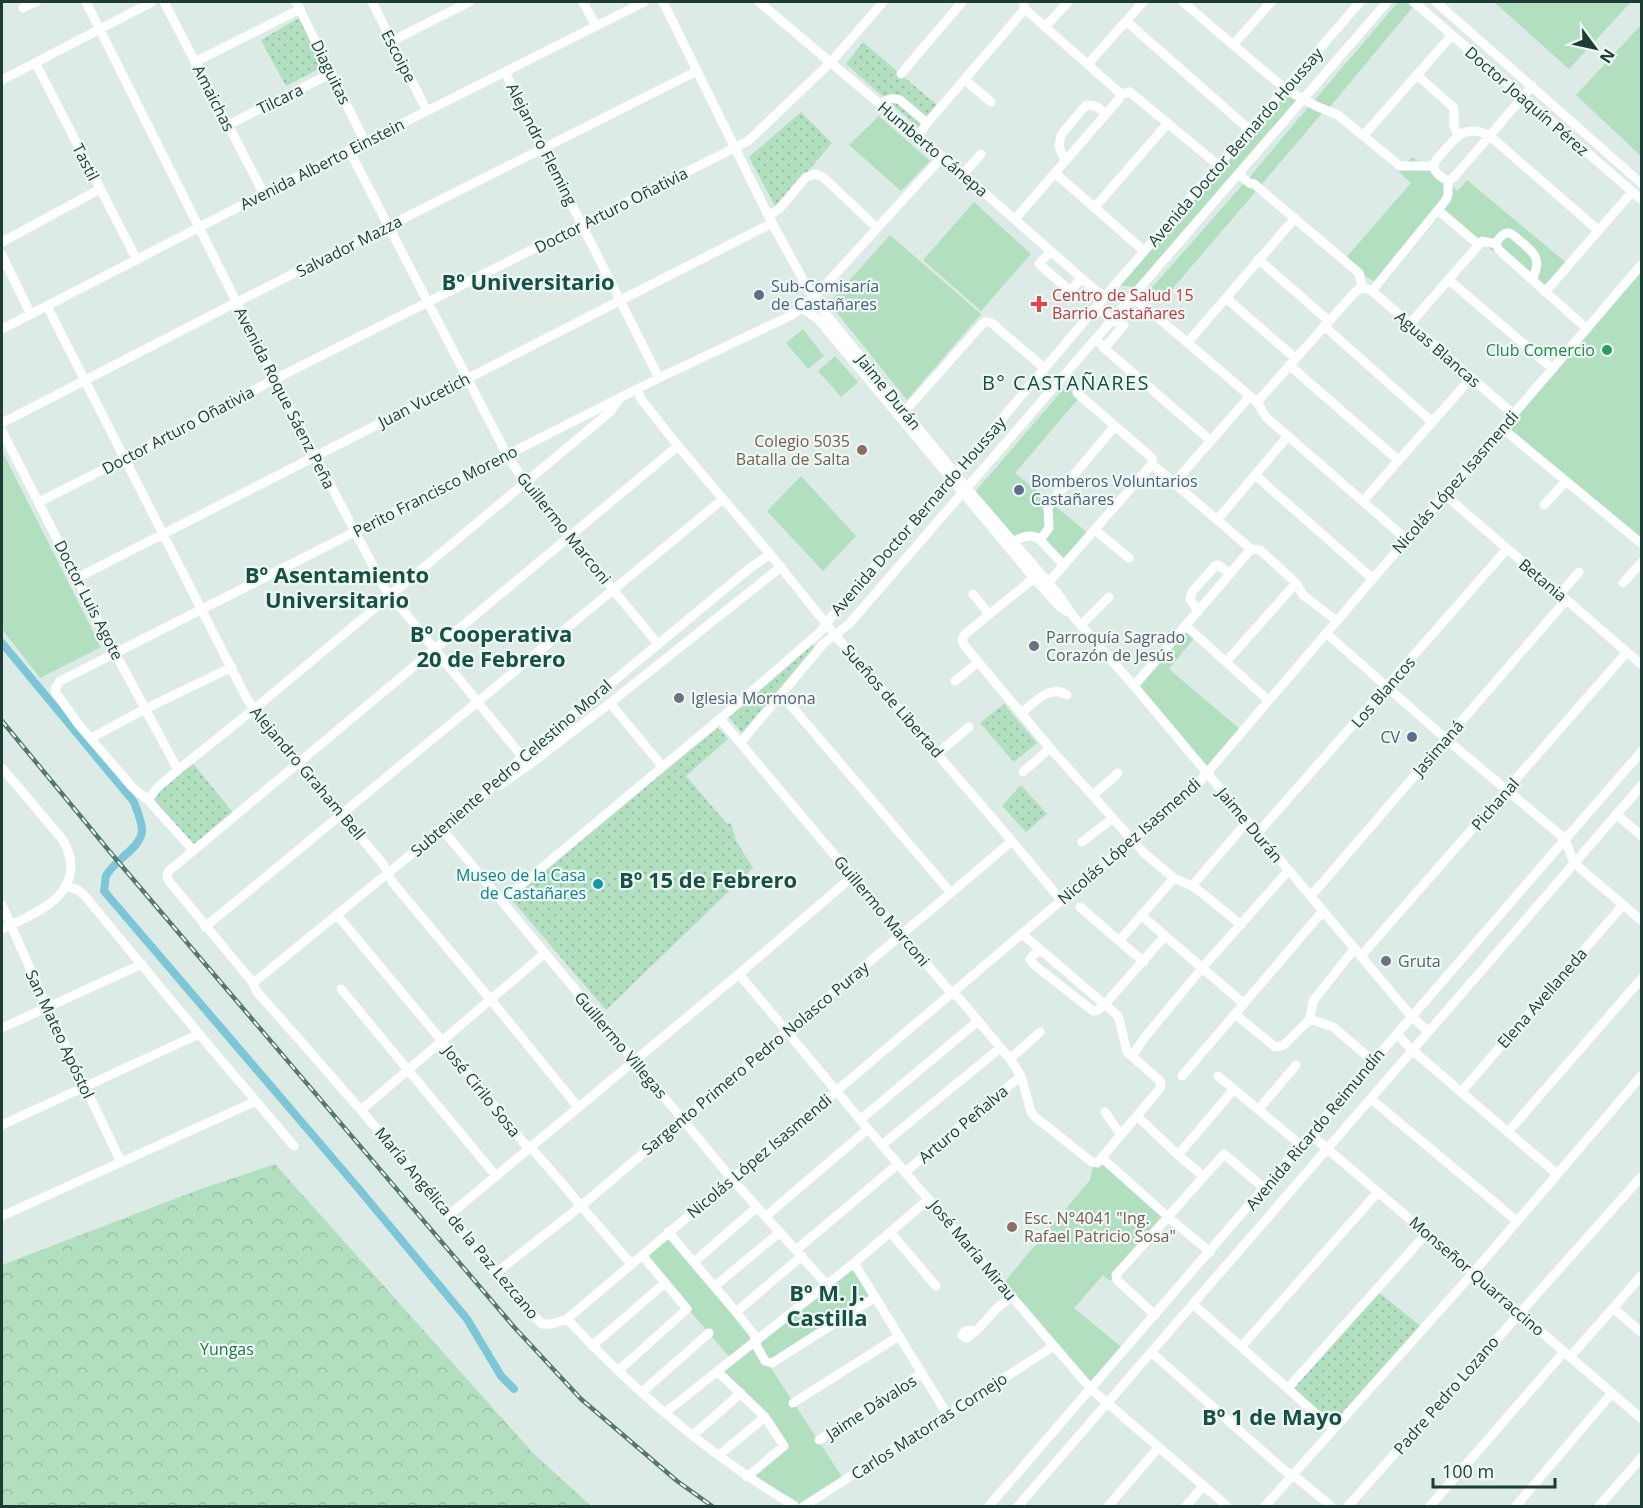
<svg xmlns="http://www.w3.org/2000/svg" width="1643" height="1508" font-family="'Open Sans',sans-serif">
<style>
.grass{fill:#b2dfc0}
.forest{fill:url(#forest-crowns)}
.park{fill:url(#park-dots)}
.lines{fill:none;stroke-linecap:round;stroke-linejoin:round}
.canal{stroke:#7dc6d8;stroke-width:8}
.minor{stroke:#fff;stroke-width:9}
.rail-casing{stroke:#567870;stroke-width:4.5}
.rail{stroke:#edf7f3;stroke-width:2;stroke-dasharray:7;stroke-linecap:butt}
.service-dot{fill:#5c6f8a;stroke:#edf7f3;stroke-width:2}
.health-dot{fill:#e0444e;stroke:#edf7f3;stroke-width:2}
.leisure-dot{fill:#2e9e5b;stroke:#edf7f3;stroke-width:2}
.education-dot{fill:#8d6e63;stroke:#edf7f3;stroke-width:2}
.worship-dot{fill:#6b7280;stroke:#edf7f3;stroke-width:2}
.culture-dot{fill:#0f9aa8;stroke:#edf7f3;stroke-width:2}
.labels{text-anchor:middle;stroke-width:4.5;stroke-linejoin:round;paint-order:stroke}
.street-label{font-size:16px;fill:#1d3c35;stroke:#edf7f3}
.service-label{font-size:16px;fill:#4e5e75;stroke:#edf7f3;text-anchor:start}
.health-label{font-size:16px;fill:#be3a42;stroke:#edf7f3;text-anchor:start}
.leisure-label{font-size:16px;fill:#27864d;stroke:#edf7f3;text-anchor:end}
.education-label{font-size:16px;fill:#785e54;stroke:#edf7f3;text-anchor:end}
.worship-label{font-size:16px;fill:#5b616d;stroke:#edf7f3;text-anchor:start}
.culture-label{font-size:16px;fill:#0d838f;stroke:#edf7f3;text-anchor:end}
.park-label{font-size:16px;fill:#227747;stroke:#edf7f3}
.quarter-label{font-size:20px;letter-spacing:1.5px;fill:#175044;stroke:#edf7f3}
.district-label{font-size:22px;font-weight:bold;fill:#175044;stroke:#edf7f3}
</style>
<defs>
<pattern id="forest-crowns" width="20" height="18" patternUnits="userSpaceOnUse" patternTransform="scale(1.5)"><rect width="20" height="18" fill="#b2dfc0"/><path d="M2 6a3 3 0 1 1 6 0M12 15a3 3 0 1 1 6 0" fill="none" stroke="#99c0a6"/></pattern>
<pattern id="park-dots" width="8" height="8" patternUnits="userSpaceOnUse" patternTransform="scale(1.5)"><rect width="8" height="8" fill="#b2dfc0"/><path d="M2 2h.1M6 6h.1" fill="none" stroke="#99c0a6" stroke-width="1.8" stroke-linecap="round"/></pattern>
</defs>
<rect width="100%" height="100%" fill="#dcebe5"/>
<path class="grass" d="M1398 2H1407L1412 8 1329 108 1313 102Z
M1494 2H1631L1569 69Z
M1641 25V156L1576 95Z
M1285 89 1301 100 1139 288 1117 285Z
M1310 105 1323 112 1261 185 1249 178Z
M879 116 930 161 901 191 849 145Z
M1412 157 1458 191 1467 180 1569 265 1544 291 1443 212 1381 287 1344 260 1411 183 1399 172Z
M1245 182 1257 190 1161 302 1149 291Z
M974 202 1031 254 981 311 923 260Z
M890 235 981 314 907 400 829 303Z
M1641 272V544L1502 428Z
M803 329 824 356 808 369 786 343Z
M835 356 858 382 841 397 818 371Z
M1066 386 1079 398 1015 473 1089 534 1066 564 1040 540 1013 541 975 492Z
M2 451 101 647 40 678 2 629Z
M801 476 856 536 823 571 767 511Z
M1186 626 1196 636 1169 669 1242 731 1206 773 1136 688Z
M1102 1158 1168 1217 1110 1281 1103 1275 1074 1308 1125 1350 1091 1389 1002 1285 1090 1180 1093 1165Z
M668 1232 758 1340 854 1263 874 1298 767 1362 844 1480 804 1506H795L747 1477 784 1445 717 1371 731 1359 642 1255Z"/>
<path class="forest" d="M275 1164 534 1454 591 1506H2V1265L198 1190Z"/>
<path class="park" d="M300 17 326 65 286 86 261 40Z
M863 42 938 106 919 128 846 64Z
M801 112 832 143 776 208 749 157Z
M812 643 814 648 742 733 728 716Z
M1004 704 1037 743 1014 762 980 723Z
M718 728 728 739 686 776 727 824 731 823 736 841 753 868 606 1010 511 899 672 764Z
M190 760 235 815 193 850 148 800Z
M1021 785 1047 814 1026 832 1002 806Z
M1376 1290 1424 1329 1333 1429 1288 1389Z"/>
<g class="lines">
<path class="canal" d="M2 643 134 802C137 811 142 821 142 831 141 848 114 860 106 876 105 880 105 886 104 891L358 1188 467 1319 501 1376 514 1389"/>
<path class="minor" d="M86 2 275 379 384 587 529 765
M164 2 264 194
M296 2 365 142
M372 2 427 111
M583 2 596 26
M663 2 772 223 813 298 967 488 1059 595 1073 616 1134 686 1412 1017 1428 1031
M759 2 963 174 1095 290 1105 296 1129 299 1142 304 1257 402 1266 417 1406 539
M1023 2 1025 9 1121 94
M1183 2 1285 89 1316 106 1338 115 1400 166H1434
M1414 2 1642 200
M1436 2 1642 184
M23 8 36 2
M1126 21 1250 130
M1045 27 1068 2
M392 41 469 2
M1233 45 1271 2
M195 62 300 9
M36 64 137 260
M1088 64 1143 2
M505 72 659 378
M901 74 962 2
M1417 75 1454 108V126L1458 135
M2 80 152 2
M965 80 991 102
M1532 86C1506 117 1480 147 1453 178L1448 181C1442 178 1435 174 1434 167 1433 161 1440 156 1444 151 1457 135 1467 124 1490 136L1599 231
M881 104C887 99 892 97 900 100L927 123
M228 125 332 73
M918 136 927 123 1025 9
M1363 136 1452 35
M349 150 507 455 526 484 658 644
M1065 161 1059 147 1061 135 1085 106C1094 103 1099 108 1106 114
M1055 173 1144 251
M963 174 981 154
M1239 174 1249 183 1254 184 1359 273 1362 287
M1095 207 1168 123
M1438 210 1479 245
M769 216 779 209 806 177 815 174 823 177 877 228
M1015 219 1119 99 1121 94 1130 92 1218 165
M2 242 100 189
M1051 251 1039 264 1070 291 1082 278
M2 255 30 313
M1258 259 1329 321
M1532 279C1543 260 1534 252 1519 240 1515 237 1512 232 1507 233 1501 234 1499 239 1496 243L1498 249 1587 329
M1449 280 1553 369
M1362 287 1372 291 1513 414
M1372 291 1446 200 1448 195V181
M1545 292 1632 192
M1226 298 1295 358
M47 306 247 699 254 709 383 864 393 883 491 1000 578 1107
M1097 307 1111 319 1124 325 1104 348
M802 308 819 320 1034 578 1059 606 1066 611
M1410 324 1482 241 1496 244
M1324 326 1431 421
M2 329 349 150 644 2
M1096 339 1104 348 1210 440
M1188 342 1295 218
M1289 365 1398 460
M637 389 641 399 678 446 770 554 835 635 1012 841 1061 900
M1077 393 1152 458V464L1251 549 1260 550 1296 583 1303 595 1337 621
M1257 402 1355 292 1362 287
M905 411 984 322H988L993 324 1044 368
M2 423 237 302 697 71
M1502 428 1642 544
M2 431 77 578 111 649 120 662 178 770
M678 446 170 870 167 874 168 880 253 983 257 992C317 1059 375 1126 433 1195 468 1239 502 1285 542 1324H552L567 1319 1194 788 1642 264
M1255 475 1372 578
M1174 483 1250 396
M1445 495 1642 665
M1363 501 1471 378
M39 502 126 458 275 379 748 141 831 62 883 2
M1544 505 1566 481
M1217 520 1288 436
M1095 530 1129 558
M1013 541C1022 538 1032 532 1040 540
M1064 565 1040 540 1049 528 1048 508 1052 501 1115 426
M1040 573 964 635 962 640 964 645 1050 748 1144 853 1174 878 1192 886 1202 893 1241 925
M77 578 772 223
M1048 583 1152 464
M1623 583 1642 562
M973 594 989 614
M1560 594 1579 572
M1198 612 1190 599 1192 592 1215 566 1218 565 1230 573
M1081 625 1109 597
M1186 626 1268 700
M1326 633 1446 739 1565 839 1574 863 1642 921
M1226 662 1296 583
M955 681 978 662
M1134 686 1251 549
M782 695 951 893
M610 703 662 766
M1021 713C1035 702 1050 684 1067 695
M720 719 901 934 947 988 959 998 1010 1059 1021 1076 1031 1112 1035 1117 1092 1162 1097 1163 1158 1091 1161 1086 1160 1081 1127 1052 1119 1019 1117 1015 1022 934
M91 738 145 709 232 667
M741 742 823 644 849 624 1387 2
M938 753 969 727
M2 768 63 840C91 891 39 912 2 929
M1023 772 1050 748
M500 785 529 765 610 703 781 567
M1093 795 1118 773
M148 800 157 788 178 770 254 709 610 412 620 398
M1616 814 1642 836
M442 829 732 1179 826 1284
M1257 834 1507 549
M1082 842 1113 818
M193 850 148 800 132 787 79 725 56 693 55 689 60 681 659 378 792 315 819 292 942 157
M66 886 78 890 84 895 199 1034 294 1146
M1192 886 1247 822
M1311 896 1566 600
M502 901 720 719 819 633 836 611 951 479 1114 286 1360 2
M2 905 47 1007 121 1162
M1080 907 1119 941
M337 915 442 1041 523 1142 535 1152 631 1264
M1141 915 1244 1004
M205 927 723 499
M1355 948 1313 1001 1310 1019 1333 1027 1373 1061
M1039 949 1030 959 1033 964 1093 1011 1098 1010 1105 1004 1165 936
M1361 956 1627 652
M1144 962 1119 941 1174 878
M739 974 868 1129 1091 1389 1227 1506
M253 983 485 794 522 757 750 568 770 554
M341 989 496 1176
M1235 1014 1275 1047 1284 1045 1310 1019
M2 1028 142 964
M1397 1034 1412 1050 1557 1174
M1132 1056 1145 1037 1202 968 1288 871
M1010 1059 1040 1032
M1182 1076 1323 911
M1218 1076 1301 1145
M1462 1091 1623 905
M1371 1099 1517 1221
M1259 1109 1296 1065
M361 1110 545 953
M1105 1112 1121 1135
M1137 1116 1178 1155 1234 1089
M860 1120 978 1021
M2 1125 199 1034
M1508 1132 1642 978
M1311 1135 1473 1273 1642 1419
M882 1145 1000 1048
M1178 1155 1203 1176
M1102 1158 1168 1217 1210 1252
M905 1172 1021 1076
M449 1215 739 974 853 876
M2 1216 256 1101
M766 1216 868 1129
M668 1232 736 1312 758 1340
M890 1232 936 1286
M796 1250 898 1164
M694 1262 757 1207
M854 1263 947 1414
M496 1273 581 1206 1012 841
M715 1286 780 1232
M1193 1304 1333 1429
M1613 1308 1642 1333
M736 1312 802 1256
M1155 1315 1117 1280 1116 1275 1224 1154 1265 1189
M567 1319C634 1391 710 1456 795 1506
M976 1330 965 1331 962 1335 964 1337 967 1338 979 1328 996 1309 1012 1296
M755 1343 765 1361 772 1363 874 1298
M592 1346 665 1283
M1241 1347 1378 1192
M1151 1352 1285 1471 1297 1478 1331 1506
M1570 1357 1642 1275
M618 1371 687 1309 642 1255
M717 1371 765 1417 784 1446 747 1477
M1288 1388 1427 1233
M642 1392 709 1333
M793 1403 899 1336
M666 1412 854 1263 929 1199
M693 1435 741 1393
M819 1440 922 1373
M719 1455 765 1417
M804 1506 1054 1346
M989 1506C1207 1256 1423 1002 1642 751
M1018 1506 1642 785
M1108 1506 1159 1447
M1186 1506 1203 1486
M1265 1506 1473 1273 1642 1075
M1348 1506 1642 1176
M1430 1506 1564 1352
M1516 1506 1612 1393
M1599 1506 1642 1457"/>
<g class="rail-casing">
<path id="rail" d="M2 721 115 858 514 1327 581 1399 677 1481 712 1506"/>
</g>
<use href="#rail" class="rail"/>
</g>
<g class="service-dot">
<circle cx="759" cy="295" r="6"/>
<circle cx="1019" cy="490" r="6"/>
<circle cx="1412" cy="737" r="6"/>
</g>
<path class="health-dot" d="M1036 295h6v6h6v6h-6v6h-6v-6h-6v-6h6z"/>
<circle class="leisure-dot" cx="1607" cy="350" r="6"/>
<g class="education-dot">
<circle cx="862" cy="450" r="6"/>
<circle cx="1012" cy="1227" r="6"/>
</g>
<g class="worship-dot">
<circle cx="1034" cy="646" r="6"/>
<circle cx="679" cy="698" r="6"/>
<circle cx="1386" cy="961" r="6"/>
</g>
<circle class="culture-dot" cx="598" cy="884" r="6"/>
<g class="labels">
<g class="street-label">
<text transform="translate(399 56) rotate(63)" y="6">Escoipe</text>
<text transform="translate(331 72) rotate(64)" y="6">Diaguitas</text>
<text transform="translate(214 98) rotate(63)" y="6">Amaichas</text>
<text transform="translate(280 99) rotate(-26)" y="6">Tilcara</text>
<text transform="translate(1527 101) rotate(41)" y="6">Doctor Joaquín Pérez</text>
<text transform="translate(542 144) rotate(63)" y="6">Alejandro Fleming</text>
<text transform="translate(1235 147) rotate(-49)" y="6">Avenida Doctor Bernardo Houssay</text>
<text transform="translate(933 149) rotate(40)" y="6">Humberto Cánepa</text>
<text transform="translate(86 162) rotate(63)" y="6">Tastil</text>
<text transform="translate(322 164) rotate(-27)" y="6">Avenida Alberto Einstein</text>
<text transform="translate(611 210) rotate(-27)" y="6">Doctor Arturo Oñativia</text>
<text transform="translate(349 246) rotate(-27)" y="6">Salvador Mazza</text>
<text transform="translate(1438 349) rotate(41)" y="6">Aguas Blancas</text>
<text transform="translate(889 392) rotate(51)" y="6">Jaime Durán</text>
<text transform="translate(285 398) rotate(63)" y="6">Avenida Roque Sáenz Peña</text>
<text transform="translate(424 400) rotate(-27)" y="6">Juan Vucetich</text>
<text transform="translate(178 430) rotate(-28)" y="6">Doctor Arturo Oñativia</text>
<text transform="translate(1455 482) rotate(-49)" y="6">Nicolás López Isasmendi</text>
<text transform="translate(435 491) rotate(-27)" y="6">Perito Francisco Moreno</text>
<text transform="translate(918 516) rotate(-49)" y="6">Avenida Doctor Bernardo Houssay</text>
<text transform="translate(564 528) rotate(51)" y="6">Guillermo Marconi</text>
<text transform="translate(1543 580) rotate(40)" y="6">Betania</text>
<text transform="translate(89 600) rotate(63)" y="6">Doctor Luis Agote</text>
<text transform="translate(1383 692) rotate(-49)" y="6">Los Blancos</text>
<text transform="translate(893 701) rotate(49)" y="6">Sueños de Libertad</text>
<text transform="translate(1438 748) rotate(-49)" y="6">Jasimaná</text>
<text transform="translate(511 768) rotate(-41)" y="6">Subteniente Pedro Celestino Moral</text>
<text transform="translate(308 773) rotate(50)" y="6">Alejandro Graham Bell</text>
<text transform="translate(1495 804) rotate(-49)" y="6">Pichanal</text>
<text transform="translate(1250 825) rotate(50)" y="6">Jaime Durán</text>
<text transform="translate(1129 841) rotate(-41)" y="6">Nicolás López Isasmendi</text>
<text transform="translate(882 911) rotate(50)" y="6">Guillermo Marconi</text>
<text transform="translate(1542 998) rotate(-49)" y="6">Elena Avellaneda</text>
<text transform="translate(60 1034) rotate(65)" y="6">San Mateo Apóstol</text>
<text transform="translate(621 1045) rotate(50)" y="6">Guillermo Villegas</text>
<text transform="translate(755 1058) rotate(-40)" y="6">Sargento Primero Pedro Nolasco Puray</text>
<text transform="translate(482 1091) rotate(51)" y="6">José Cirilo Sosa</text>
<text transform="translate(963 1124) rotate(-40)" y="6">Arturo Peñalva</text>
<text transform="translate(1315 1129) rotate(-50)" y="6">Avenida Ricardo Reimundín</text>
<text transform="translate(759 1156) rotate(-40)" y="6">Nicolás López Isasmendi</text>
<text transform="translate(457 1223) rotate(50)" y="6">María Angélica de la Paz Lezcano</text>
<text transform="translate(973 1250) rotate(50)" y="6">José María Mirau</text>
<text transform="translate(1477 1276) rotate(41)" y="6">Monseñor Quarraccino</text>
<text transform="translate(1446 1395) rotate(-49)" y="6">Padre Pedro Lozano</text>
<text transform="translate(871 1407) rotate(-33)" y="6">Jaime Dávalos</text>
<text transform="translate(929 1426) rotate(-33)" y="6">Carlos Matorras Cornejo</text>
</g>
<g class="service-label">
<text x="771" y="292">Sub-Comisaría<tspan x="771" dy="18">de Castañares</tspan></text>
<text x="1031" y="487">Bomberos Voluntarios<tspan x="1031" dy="18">Castañares</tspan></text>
<text x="1400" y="743" text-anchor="end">CV</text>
</g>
<g class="health-label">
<text x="1052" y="301">Centro de Salud 15<tspan x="1052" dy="18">Barrio Castañares</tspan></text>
</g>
<g class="leisure-label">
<text x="1595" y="356">Club Comercio</text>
</g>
<g class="education-label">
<text x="850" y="447">Colegio 5035<tspan x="850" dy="18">Batalla de Salta</tspan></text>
<text x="1024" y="1224" text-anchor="start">Esc. N°4041 "Ing.<tspan x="1024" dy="18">Rafael Patricio Sosa"</tspan></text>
</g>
<g class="worship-label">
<text x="1046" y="643">Parroquía Sagrado<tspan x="1046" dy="18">Corazón de Jesús</tspan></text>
<text x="691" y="704">Iglesia Mormona</text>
<text x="1398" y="967">Gruta</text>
</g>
<g class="culture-label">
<text x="586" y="881">Museo de la Casa<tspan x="586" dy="18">de Castañares</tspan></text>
</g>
<g class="park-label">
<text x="227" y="1355">Yungas</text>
</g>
<g class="quarter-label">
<text x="1066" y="390">B° CASTAÑARES</text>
</g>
<g class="district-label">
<text x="528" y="290">Bº Universitario</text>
<text x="337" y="583">Bº Asentamiento<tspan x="337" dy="25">Universitario</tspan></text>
<text x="491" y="642">Bº Cooperativa<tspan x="491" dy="25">20 de Febrero</tspan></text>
<text x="708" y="888">Bº 15 de Febrero</text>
<text x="827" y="1301">Bº M. J.<tspan x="827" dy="25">Castilla</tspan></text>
<text x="1272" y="1425">Bº 1 de Mayo</text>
</g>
</g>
<rect width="1643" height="1508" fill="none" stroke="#1d3c35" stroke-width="6"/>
<g transform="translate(1595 48) rotate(123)" stroke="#edf7f3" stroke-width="4.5" paint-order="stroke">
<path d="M0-4.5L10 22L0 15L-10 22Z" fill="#1d3c35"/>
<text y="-9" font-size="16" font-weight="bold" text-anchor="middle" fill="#1d3c35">N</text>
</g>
<path d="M1433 1478v9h122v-9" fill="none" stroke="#1d3c35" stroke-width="3"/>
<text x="1442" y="1478" font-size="18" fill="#1d3c35" stroke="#edf7f3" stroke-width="4.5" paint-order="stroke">100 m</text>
</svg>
